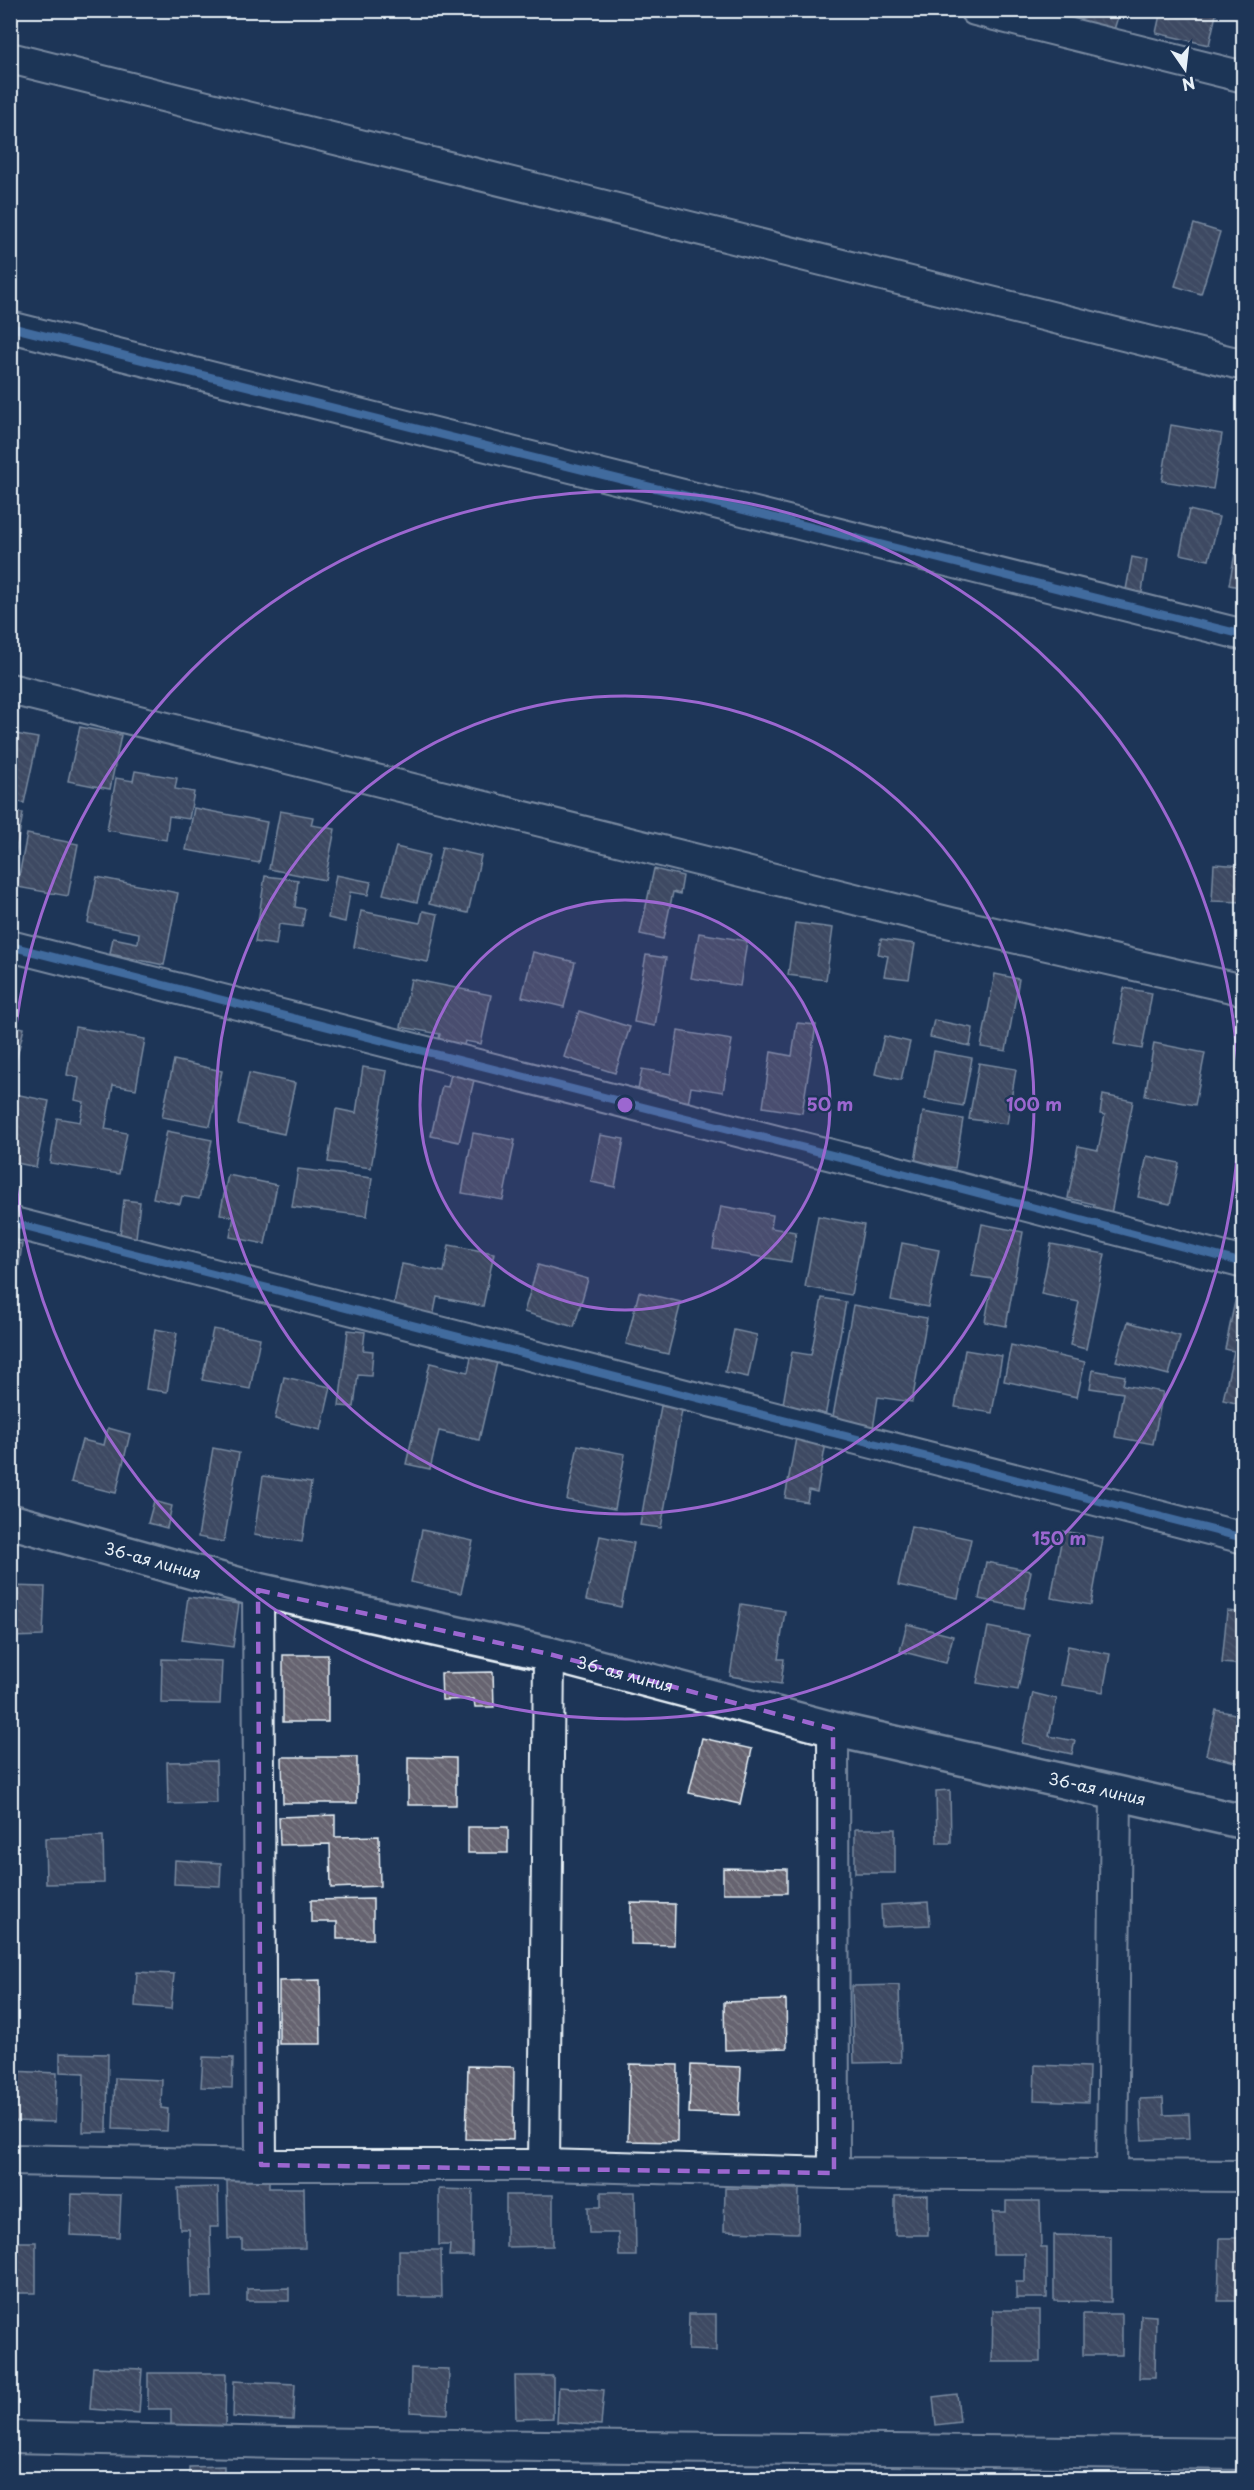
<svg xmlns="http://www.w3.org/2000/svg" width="1254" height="2490" font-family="'Playpen Sans',sans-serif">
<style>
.building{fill:url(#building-back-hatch);stroke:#e8f1f8;stroke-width:1.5}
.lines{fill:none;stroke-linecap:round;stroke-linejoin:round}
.minor-casing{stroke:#e8f1f8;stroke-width:34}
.tertiary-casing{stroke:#e8f1f8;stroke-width:38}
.minor{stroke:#1d3557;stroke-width:30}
.tertiary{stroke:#1d3557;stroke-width:33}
.cycleway-casing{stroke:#1d3557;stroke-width:11}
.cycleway{stroke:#6dadf4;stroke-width:8}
.marked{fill:none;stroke:#9c67d0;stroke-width:4.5;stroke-dasharray:12 8;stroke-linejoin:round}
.ring{fill:none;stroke:#9c67d0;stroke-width:3}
.labels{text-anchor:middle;stroke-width:4.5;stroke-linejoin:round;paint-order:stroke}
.street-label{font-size:16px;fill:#e8f1f8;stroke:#1d3557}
.centre{fill:#9c67d0;stroke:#1d3557;stroke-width:3}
.ring-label{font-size:18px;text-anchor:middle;font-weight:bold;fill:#9c67d0;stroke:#1d3557;stroke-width:4.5;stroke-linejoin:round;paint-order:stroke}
</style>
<defs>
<pattern id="building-back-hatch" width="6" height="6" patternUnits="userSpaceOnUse" patternTransform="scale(1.5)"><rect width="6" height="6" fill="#666470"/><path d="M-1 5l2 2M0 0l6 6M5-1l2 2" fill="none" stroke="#7c7b85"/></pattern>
</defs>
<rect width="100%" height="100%" fill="#1d3557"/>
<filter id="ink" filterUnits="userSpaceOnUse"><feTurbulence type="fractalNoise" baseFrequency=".0167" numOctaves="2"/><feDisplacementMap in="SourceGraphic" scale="12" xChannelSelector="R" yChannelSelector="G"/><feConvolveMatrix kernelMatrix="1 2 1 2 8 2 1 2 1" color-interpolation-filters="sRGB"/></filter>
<g filter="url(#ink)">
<path class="building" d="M1076 10H1120L1110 43 1070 30Z
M1161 10H1217L1209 45 1156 33Z
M1194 224 1220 232 1201 294 1175 286Z
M1171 425 1222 434 1213 489 1162 481Z
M1189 510 1219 517 1209 560 1180 554Z
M1239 533 1244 534V588L1229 585Z
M1132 557 1147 560 1141 598 1125 595Z
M80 727 121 735 110 789 68 781Z
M10 733 38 738 24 803 10 800Z
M135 771 177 778 175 789 194 792 189 819 169 816 166 840 107 830 116 778 133 781Z
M194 808 267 822 259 863 186 850Z
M10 811 23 813 13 868 10 867Z
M280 811 313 817 311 825 335 829 325 880 269 869Z
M27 834 78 844 68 896 17 887Z
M396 847 429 855 417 902 383 894Z
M442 847 481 856 468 913 429 904Z
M1214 864 1244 866V902L1212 901Z
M654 869 683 876 680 894 673 892 663 939 640 934Z
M336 875 371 882 368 895 350 892 345 922 328 918Z
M265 876 298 880 295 907 305 909 302 927 279 924 276 945 255 942Z
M97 877 178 893 164 965 110 954 113 938 138 943 139 933 88 923Z
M361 911 420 923 423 911 438 914 428 962 354 947Z
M795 923 833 928 826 980 788 975Z
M699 933 747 941 740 986 691 978Z
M881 939 915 944 909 979 884 976 888 956 878 954Z
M533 952 575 962 564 1007 522 997Z
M646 955 666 958 655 1026 634 1022Z
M995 974 1019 979 1006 1051 981 1047Z
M411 979 491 995 481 1044 465 1041 463 1048 438 1043 440 1034 401 1027Z
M1124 988 1152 993 1142 1049 1114 1044Z
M579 1011 630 1027 615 1073 564 1057Z
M934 1020 973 1028 970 1046 930 1037Z
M797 1023 816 1025 802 1113 763 1107 771 1052 792 1056Z
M10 1025 24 1028 11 1081H10Z
M75 1027 145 1039 136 1089 113 1085 105 1129 127 1133 119 1174 50 1163 57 1118 80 1122 84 1102 75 1100 79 1078 67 1075Z
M678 1031 732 1040 723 1092 691 1087 688 1104 637 1095 642 1069 671 1074Z
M884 1036 910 1042 901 1080 875 1074Z
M1154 1043 1205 1053 1195 1105 1145 1096Z
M934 1051 972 1058 963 1106 925 1099Z
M174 1060 222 1071 210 1126 162 1117Z
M979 1063 1016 1069 1007 1124 969 1119Z
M363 1067 387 1071 371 1168 328 1162 336 1109 356 1113Z
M249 1073 295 1083 284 1134 238 1124Z
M451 1074 474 1080 459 1142 431 1136 442 1086 448 1087Z
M10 1093 49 1101 36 1167 12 1162 16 1141 10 1139Z
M1103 1095 1133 1101 1111 1214 1093 1211 1094 1204 1068 1198 1078 1146 1098 1150 1105 1115 1100 1114Z
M923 1112 963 1119 955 1168 915 1162Z
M167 1131 212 1140 199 1199 182 1196 180 1204 153 1198Z
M473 1133 515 1140 503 1200 462 1193Z
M600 1135 624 1139 615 1187 591 1182Z
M1147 1156 1179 1163 1170 1204 1138 1197Z
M298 1169 372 1178 367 1216 292 1207Z
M228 1175 277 1185 265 1244 230 1237 234 1217 220 1214Z
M124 1200 140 1202 136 1238 120 1236Z
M721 1206 773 1215 771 1228 796 1232 791 1262 713 1249Z
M818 1216 864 1225 851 1295 805 1287Z
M982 1224 1023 1232 1006 1326 985 1322 993 1279 972 1276Z
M10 1242 22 1244 14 1303 10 1302Z
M902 1243 939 1250 928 1307 891 1300Z
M1051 1244 1105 1254 1086 1349 1070 1345 1079 1302 1041 1294Z
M449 1245 494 1253 483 1306 437 1297 433 1317 393 1309 402 1264 444 1272Z
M538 1265 588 1279 574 1327 524 1312Z
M1241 1273 1244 1274V1405L1223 1400 1234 1351 1225 1349Z
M639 1292 681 1302 668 1354 626 1344Z
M822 1298 846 1302 825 1417 782 1410 792 1352 811 1355Z
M853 1305 927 1318 912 1402 878 1397 873 1429 832 1422Z
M1128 1322 1180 1336 1169 1375 1116 1361Z
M155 1329 177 1333 167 1392 146 1389Z
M213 1329 260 1338 250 1389 202 1380Z
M348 1330 365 1332 363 1350 373 1351 371 1376 358 1375 354 1407 339 1406Z
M734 1330 757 1335 748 1377 725 1372Z
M1011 1345 1085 1362 1077 1397 1004 1381Z
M965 1350 1002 1356 992 1413 955 1407Z
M472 1352 498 1358 479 1440 439 1431 430 1469 406 1464 430 1363 468 1372Z
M1093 1370 1125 1376 1123 1385 1163 1392 1153 1444 1115 1437 1123 1393 1090 1388Z
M284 1377 331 1387 321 1430 275 1419Z
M661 1406 682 1410 661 1528 640 1525Z
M108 1428 130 1434 116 1493 71 1482 82 1440 104 1445Z
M796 1438 826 1443 817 1492 809 1490 807 1502 785 1498Z
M578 1445 625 1454 615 1509 567 1500Z
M213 1448 239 1453 224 1542 198 1537Z
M263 1476 311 1483 302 1542 254 1535Z
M154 1501 172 1506 167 1528 148 1523Z
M911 1526 971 1539 958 1598 898 1585Z
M422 1530 473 1541 461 1593 411 1582Z
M1063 1531 1103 1538 1091 1605 1051 1598Z
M600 1536 634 1543 621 1607 586 1600Z
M986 1562 1031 1571 1024 1608 979 1599Z
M10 1586 45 1587 43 1636 10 1637Z
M188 1597 239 1604 233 1647 182 1640Z
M741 1604 785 1611 778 1659H784L781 1684 730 1676Z
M1227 1611 1244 1613V1665L1222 1663Z
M907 1624 953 1636 946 1663 900 1651Z
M988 1627 1029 1635 1018 1690 977 1683Z
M1068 1646 1110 1654 1103 1692 1061 1685Z
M283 1655H328V1722H283Z
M162 1659 222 1661 220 1704 161 1703Z
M493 1672 494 1707H475L474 1699 442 1700 441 1673Z
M1033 1693 1057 1699 1049 1736 1075 1741 1072 1754 1022 1743Z
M1216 1710 1244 1716V1764L1206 1755Z
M702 1738 752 1749 740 1804 689 1793Z
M282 1757H357V1803H283Z
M408 1757 456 1758V1805H408Z
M216 1761 217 1803 168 1804 167 1762Z
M950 1790 951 1843H937L936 1791Z
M335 1815V1837L379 1836 380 1886 331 1888 330 1844 280 1845 279 1817Z
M468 1827H508V1853H468Z
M855 1829H895V1873H855Z
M103 1836 104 1883 46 1884 45 1838Z
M175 1860 221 1863 220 1886 174 1884Z
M723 1868 787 1869V1893H723Z
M373 1899V1939H337V1922H311V1900Z
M928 1902 930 1925 882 1927 881 1905Z
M631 1903 675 1904 674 1945 631 1944Z
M137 1972 174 1974 171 2009 135 2006Z
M320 1980 321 2044H279V1981Z
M899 1985 901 2062 854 2063 852 1986Z
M786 2000 787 2048 725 2050 724 2002Z
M60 2053 108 2054 107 2132H83L84 2073 60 2072Z
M203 2057 233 2058 232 2088 201 2087Z
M630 2064 678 2065 677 2142 628 2141Z
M691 2065 741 2067 739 2115 689 2113Z
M1035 2065 1089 2067 1088 2102 1034 2100Z
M468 2066 514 2067 513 2140 466 2139Z
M10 2071 57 2073 55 2122 10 2121Z
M115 2078 162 2080 161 2108 168 2109 167 2131 113 2129Z
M1163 2098 1164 2115 1189 2114 1190 2138 1142 2140 1140 2099Z
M269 2179V2188H304L305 2248 242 2249V2239H228L227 2180Z
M218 2187 219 2227H210L212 2297H191L189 2229H180L178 2188Z
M725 2188 799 2189 798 2233 724 2231Z
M439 2189 473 2190 472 2256H449L450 2245H439Z
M601 2192H635L636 2256H619L618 2233H589L588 2207H601Z
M72 2194 121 2195 119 2237 70 2235Z
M506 2195H553V2246L506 2247Z
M928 2195V2235H895V2196Z
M1006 2201H1040L1041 2247H1047V2298H1016V2282H1025V2254H993V2212H1006Z
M1054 2235 1111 2236V2302L1054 2301Z
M1220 2238H1244V2301H1218Z
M10 2242H36V2293H10Z
M399 2250H441L442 2297H399Z
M289 2288V2301H247V2289Z
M993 2310H1040V2362H992Z
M689 2314H716V2351L688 2350Z
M1083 2314H1122V2355H1083Z
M1141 2315 1156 2316 1155 2378H1139Z
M93 2367 142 2369 139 2413 90 2409Z
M411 2368 449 2369 448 2414 410 2412Z
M148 2373H226L225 2426 171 2425V2409H148Z
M515 2376H553V2418L516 2419Z
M234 2381 295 2384 293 2420 233 2417Z
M559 2387 604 2390 601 2425 557 2422Z
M957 2394 960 2422 936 2425 933 2397Z
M224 2466V2480H189V2467Z
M679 2477H713V2480H679Z
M833 2477 873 2480H833Z"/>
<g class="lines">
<g class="minor-casing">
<path id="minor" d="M975 10 1244 77
M10 58 1244 365
M10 327 1244 635
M10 689 951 923 1244 990
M10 946 875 1166 1244 1263
M10 1222 1244 1538
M258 1590 261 2165
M833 1729 834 2173
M10 2160 261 2165H544L834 2173 1244 2176
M544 2165 549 1654
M1112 2175 1116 1793
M10 2437 286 2443 1244 2454"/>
</g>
<g class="tertiary-casing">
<g id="tertiary">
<path id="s1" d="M10 1521 258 1590 549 1654 833 1729 1244 1822"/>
</g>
</g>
<use href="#minor" class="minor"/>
<use href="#tertiary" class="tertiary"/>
<g class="cycleway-casing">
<path id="cycleway" d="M10 327 1244 635
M10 946 875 1166 1244 1263
M10 1222 1244 1538"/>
</g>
<use href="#cycleway" class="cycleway"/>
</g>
</g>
<path d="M0 0H1254V2490H0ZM258 1590 549 1654 833 1729 834 2173 261 2165Z" fill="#1d3557" fill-opacity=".55" fill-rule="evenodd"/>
<path class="marked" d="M258 1590 549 1654 833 1729 834 2173 261 2165Z"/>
<circle cx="625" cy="1105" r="205" fill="#9c67d0" fill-opacity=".12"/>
<g class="ring">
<circle cx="625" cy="1105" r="205"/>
<circle cx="625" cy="1105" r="409"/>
<circle cx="625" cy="1105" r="614"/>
</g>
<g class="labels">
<g class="street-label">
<text dy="6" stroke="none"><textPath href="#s1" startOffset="148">36-ая линия</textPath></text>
<text dy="6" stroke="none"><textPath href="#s1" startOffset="634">36-ая линия</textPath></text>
<text dy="6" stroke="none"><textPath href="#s1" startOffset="1120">36-ая линия</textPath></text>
</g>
</g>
<circle cx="625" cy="1105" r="9" class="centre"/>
<g class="ring-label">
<text x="830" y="1111">50 m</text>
<text x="1034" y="1111">100 m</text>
<text x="1059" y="1545">150 m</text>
</g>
<rect width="1254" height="2490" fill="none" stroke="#1d3557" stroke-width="36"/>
<rect x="18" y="18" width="1218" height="2454" fill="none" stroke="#e8f1f8" stroke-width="2" filter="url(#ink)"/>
<g transform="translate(1185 69) rotate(166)" stroke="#1d3557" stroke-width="4.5" paint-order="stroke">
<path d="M0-4.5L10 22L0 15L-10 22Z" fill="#e8f1f8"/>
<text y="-9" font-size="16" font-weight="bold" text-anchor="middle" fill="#e8f1f8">N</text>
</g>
</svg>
